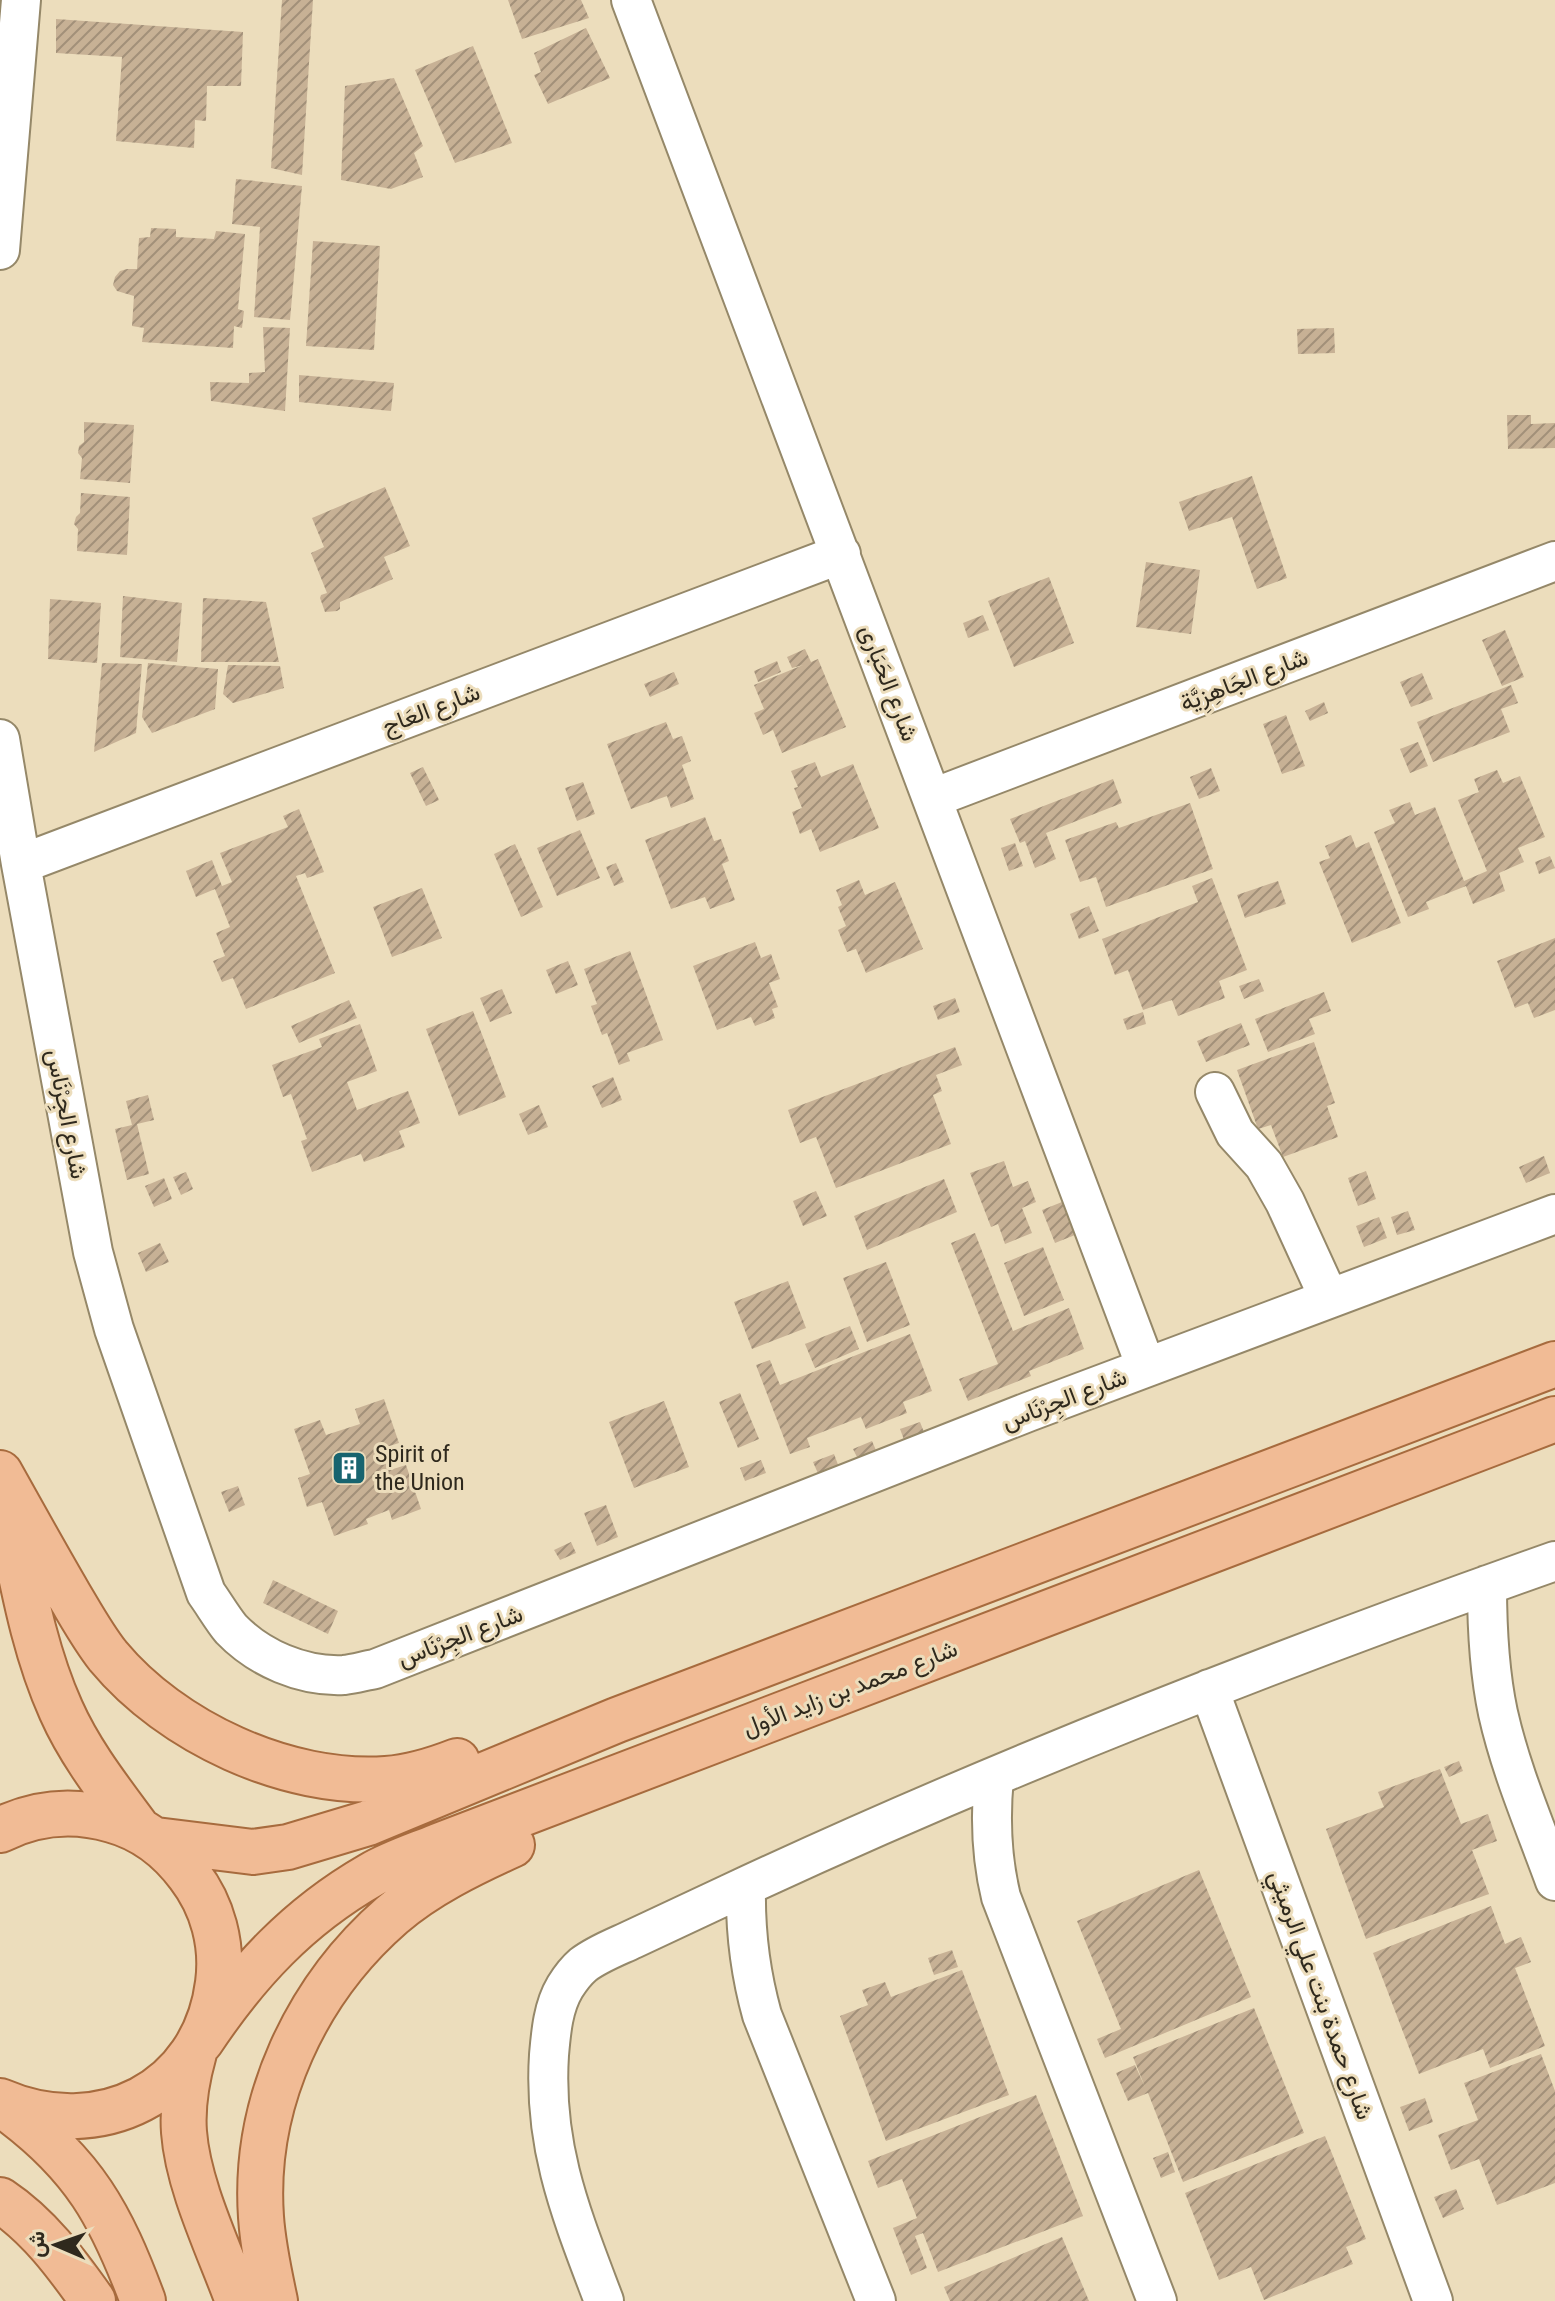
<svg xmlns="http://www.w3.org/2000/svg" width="1555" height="2301" font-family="'Roboto Condensed',Vazirmatn,sans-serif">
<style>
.building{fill:url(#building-hatch)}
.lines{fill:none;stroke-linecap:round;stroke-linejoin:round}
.minor-casing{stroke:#958869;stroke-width:42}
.major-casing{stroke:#a76b3e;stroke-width:48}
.minor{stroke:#fff;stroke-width:38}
.major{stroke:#f1bb95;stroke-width:44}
.labels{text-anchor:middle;stroke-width:6;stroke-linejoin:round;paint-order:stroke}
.street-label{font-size:24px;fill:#2f291d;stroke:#ecddbc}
.poi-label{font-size:24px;fill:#2f291d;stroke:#ecddbc;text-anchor:start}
</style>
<defs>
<pattern id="building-hatch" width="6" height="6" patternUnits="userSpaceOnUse" patternTransform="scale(2)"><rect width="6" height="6" fill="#c7b195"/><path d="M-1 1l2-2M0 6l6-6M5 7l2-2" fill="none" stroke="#a29079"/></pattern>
</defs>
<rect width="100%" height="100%" fill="#ecddbc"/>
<path class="building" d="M282 0H313L302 175 271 168Z
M508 0H581L589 18 522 39Z
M56 19 243 32 241 86H207L206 121 195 120 194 148 116 141 122 57 56 53Z
M586 28 610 78 548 104 534 75 541 72 534 53Z
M473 46 512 143 455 163 415 70Z
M394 78 423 146 414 153 423 177 391 189 341 180 345 86Z
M236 179 302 186 290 320 254 317 260 227 232 224Z
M151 228 176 229V237L214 239 216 231 245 234 238 309 244 311 242 328 234 326 233 348 142 342 144 328 132 326 134 296 117 291 113 285 115 277 120 271 127 269H137L139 238 150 237Z
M313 241 380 246 374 350 306 346Z
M263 327 290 328 285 411 211 401 210 382 249 383V373L265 372Z
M1334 328 1335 353 1298 354 1297 329Z
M299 375 394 383 391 411 299 402Z
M1507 415H1531V424L1555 423V448L1508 449Z
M84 422 134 425 130 483 80 479 82 458 78 453 79 446 84 442Z
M1252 476 1287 578 1257 589 1232 517 1189 531 1179 502Z
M385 487 410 546 384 557 393 579 340 602V609L337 611 325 612 320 598 321 595 327 593 311 553 324 547 312 518Z
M81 493 130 497 127 555 77 551 78 529 74 524 76 517 80 513Z
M1146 562 1200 570 1191 634 1136 627Z
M1049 577 1074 643 1014 667 988 601Z
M123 596 182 603 177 662 120 657Z
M203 598 266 602 279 662H201Z
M50 599 101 603 97 663 48 659Z
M983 615 989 630 968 638 963 623Z
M1505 630 1524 677 1502 686 1482 640Z
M805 649 811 662 818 659 846 727 782 753 773 730 763 735 754 713 764 709 754 685 803 665 792 668 787 657Z
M777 661 781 672 758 682 754 671Z
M102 663 142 664 136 733 94 752Z
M148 663 218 669 215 709 152 733 142 717Z
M228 665 280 666 284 688 233 703 223 694Z
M674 672 679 684 650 697 644 684Z
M1422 673 1433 699 1411 707 1400 682Z
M1511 685 1518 703 1501 709 1510 732 1433 762 1417 722Z
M1324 702 1328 713 1310 721 1305 711Z
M1286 715 1305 766 1282 774 1263 724Z
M666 722 673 739 682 736 691 761 682 765 694 799 671 808 667 796 631 809 607 744Z
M1418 742 1428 766 1410 773 1400 749Z
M815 762 821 777 853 764 879 828 820 852 811 829 800 834 792 812 802 808 794 788 798 787 791 771Z
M423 767 439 800 426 806 410 773Z
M1211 768 1220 791 1199 799 1190 777Z
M1497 770 1503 783 1520 776 1545 837 1518 848 1524 862 1499 873 1505 891 1473 904 1466 886 1426 902 1429 909 1408 917 1374 832 1395 823 1389 810 1410 802 1415 815 1435 807 1464 881 1487 871 1458 800 1479 792 1474 779Z
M1113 779 1122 803 1046 833 1056 859 1035 868 1025 841 1020 843 1010 819Z
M583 782 595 814 577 821 565 788Z
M1190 803 1213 869 1106 907 1096 877 1080 882 1065 840 1116 822 1119 828Z
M299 809 324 872 307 878 305 873 296 876 335 973 246 1009 233 978 222 982 213 961 225 956 216 933 230 927 215 889 196 897 186 871 212 860 222 886 232 882 220 853 288 827 283 816Z
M705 817 714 841 721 839 729 861 722 864 735 900 710 909 705 897 671 909 645 840Z
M580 830 600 878 557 896 537 848Z
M1351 835 1356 848 1369 842 1401 923 1352 943 1319 862 1330 858 1325 846Z
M1015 843 1023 866 1009 871 1001 848Z
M515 844 543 907 521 917 494 854Z
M1550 856 1555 868 1539 874 1535 862Z
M616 863 624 882 614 886 606 867Z
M1212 878 1247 970 1219 981 1225 998 1178 1016 1172 1000 1143 1010 1128 970 1115 975 1102 939 1198 902 1192 886Z
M859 880 865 895 895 882 923 949 866 973 856 949 847 952 838 930 846 926 838 907 842 905 836 890Z
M1278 881 1286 904 1245 918 1237 895Z
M422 888 442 938 392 957 373 907Z
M1089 906 1099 931 1079 939 1070 914Z
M1555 938V1010L1534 1018 1528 1003 1515 1008 1497 961Z
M755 942 761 958 771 954 780 979 769 983 778 1007 772 1009 775 1018 755 1026 751 1017 717 1030 693 966Z
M630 951 663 1040 627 1053 630 1061 619 1065 607 1033 602 1035 591 1006 597 1004 584 969Z
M568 961 578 985 556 994 546 970Z
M1259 979 1264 991 1244 999 1239 986Z
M502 989 512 1013 490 1022 480 998Z
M1324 992 1331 1011 1309 1019 1315 1034 1268 1052 1255 1019Z
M955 998 960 1012 938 1020 933 1006Z
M349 1000 357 1018 299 1043 291 1026Z
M473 1011 506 1097 459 1116 426 1029Z
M1143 1012 1146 1024 1127 1030 1123 1019Z
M1241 1023 1250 1045 1206 1062 1197 1041Z
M360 1024 377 1071 347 1082 357 1110 408 1091 420 1123 399 1131 405 1147 364 1162 361 1154 312 1172 301 1141 307 1139 291 1094 283 1097 272 1065 322 1047 319 1039Z
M1314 1042 1335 1103 1327 1106 1338 1137 1283 1157 1271 1125 1258 1129 1237 1070Z
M955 1047 962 1065 936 1075 942 1091 933 1095 951 1144 836 1188 816 1137 800 1143 788 1110Z
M613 1077 622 1100 602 1108 592 1086Z
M148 1095 154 1120 137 1124 149 1174 127 1180 115 1129 132 1125 126 1101Z
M539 1105 548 1127 528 1135 519 1114Z
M1544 1156 1550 1173 1526 1183 1519 1167Z
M1004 1161 1013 1187 1028 1181 1036 1202 1022 1208 1032 1233 1005 1244 998 1224 991 1227 970 1173Z
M1366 1171 1376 1199 1358 1206 1348 1178Z
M186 1172 193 1189 181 1195 173 1177Z
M164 1178 172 1199 154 1207 145 1186Z
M944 1179 957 1212 867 1250 854 1216Z
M816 1191 827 1216 803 1226 793 1201Z
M1062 1202 1075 1235 1055 1243 1042 1210Z
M1408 1211 1415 1230 1397 1235 1391 1217Z
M1379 1217 1387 1238 1364 1247 1356 1226Z
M975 1233 1013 1331 1069 1308 1084 1349 1029 1371 1031 1376 968 1401 959 1379 998 1364 951 1243Z
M160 1243 169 1262 146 1272 138 1253Z
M1043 1247 1064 1300 1024 1316 1004 1263Z
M886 1262 910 1325 867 1342 843 1278Z
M788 1281 806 1328 752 1349 734 1302Z
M850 1326 859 1349 815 1368 805 1344Z
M910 1334 932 1391 903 1402 907 1413 866 1429 861 1417 807 1438 810 1447 790 1454 756 1365 770 1360 780 1385Z
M740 1393 759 1439 738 1448 719 1402Z
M384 1399 399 1443 383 1448 390 1470 406 1465 421 1509 392 1520 389 1510 366 1519 368 1524 334 1536 322 1502 307 1507 298 1478 310 1474 294 1429 320 1420 326 1435 360 1424 355 1409Z
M664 1401 689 1467 634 1488 609 1422Z
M920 1422 926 1437 906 1445 900 1429Z
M872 1441 878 1455 860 1463 853 1449Z
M834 1454 840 1470 820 1478 813 1462Z
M761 1460 766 1473 745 1481 740 1468Z
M238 1486 245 1505 229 1512 221 1492Z
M606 1505 618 1537 597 1546 584 1513Z
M571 1542 576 1553 560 1560 554 1550Z
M273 1580 338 1611 328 1634 263 1603Z
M1459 1761 1463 1771 1449 1777 1444 1767Z
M1440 1769 1461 1824 1488 1814 1497 1841 1472 1850 1489 1894 1366 1939 1326 1829 1384 1807 1378 1792Z
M1199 1870 1251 1997 1105 2058 1097 2039 1121 2029 1077 1921Z
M1491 1906 1505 1944 1521 1937 1531 1962 1515 1968 1545 2046 1490 2068 1483 2049 1419 2074 1373 1953Z
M952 1950 958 1967 934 1975 928 1958Z
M962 1970 1009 2095 886 2141 840 2016 868 2005 862 1990 885 1982 891 1997Z
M1254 2008 1304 2133 1183 2182 1148 2093 1128 2101 1116 2073 1135 2065 1145 2087 1133 2057Z
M1541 2054 1555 2091V2183L1497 2205 1479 2159 1451 2170 1438 2135 1478 2120 1464 2083Z
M1036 2095 1083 2216 938 2272 923 2233 915 2236 927 2268 911 2275 893 2228 917 2218 902 2179 878 2188 868 2161Z
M1425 2098 1433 2122 1409 2131 1400 2107Z
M1325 2136 1366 2239 1346 2247 1353 2264 1264 2300 1251 2267 1219 2280 1185 2193Z
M1168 2152 1175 2172 1161 2178 1153 2158Z
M1456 2189 1464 2209 1443 2218 1434 2197Z
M1062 2237 1089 2301H950L944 2287Z"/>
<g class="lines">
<g class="minor-casing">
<path id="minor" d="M631 0 1146 1367
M0 250 21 0
M0 739 21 864 93 1252 114 1329 206 1593C214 1604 222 1618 231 1629 259 1658 302 1677 344 1675 354 1674 364 1671 375 1669L1028 1412 1555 1214
M933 798 1555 561
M21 864 841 554
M1215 1092 1235 1133 1264 1165 1285 1202 1329 1298
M1487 1585C1487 1628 1489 1671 1498 1713 1511 1771 1535 1826 1555 1881
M1209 1689 1433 2301
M994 1777C990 1818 991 1856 1001 1897L1157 2301
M746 1886C745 1931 750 1972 762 2015L876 2301
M604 2301C572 2216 543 2148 549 2055 551 2032 553 2007 565 1987 570 1979 576 1971 583 1965 597 1954 616 1947 633 1939 665 1924 697 1909 729 1894 998 1768 1275 1660 1555 1561"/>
</g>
<g class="major-casing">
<path id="major" d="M0 1473C23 1514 45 1554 69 1595 81 1615 93 1637 108 1656 171 1732 287 1786 386 1779 411 1777 434 1770 457 1761
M8 1513C22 1579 33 1648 61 1710 80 1753 110 1791 138 1829
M0 1830C36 1812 74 1809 112 1820 145 1829 169 1848 189 1875 213 1906 223 1945 218 1983 204 2093 99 2144 0 2101
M156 1840 253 1852 288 1847 368 1823 617 1720 1555 1364
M201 2041C247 1972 298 1917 371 1875 391 1863 416 1855 438 1846L1555 1419
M194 2053C187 2078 182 2105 184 2132 188 2186 219 2249 238 2301
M8 2109C84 2165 111 2215 143 2301
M0 2200C39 2226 66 2263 93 2301
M275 2301C269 2273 263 2246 261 2217 253 2102 306 1990 392 1915 427 1885 470 1864 512 1845"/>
</g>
<use href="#minor" class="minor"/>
<use href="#major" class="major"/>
</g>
<defs>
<g id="building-square" transform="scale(1.8)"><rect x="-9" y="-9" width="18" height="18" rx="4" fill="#18646f" stroke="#ecddbc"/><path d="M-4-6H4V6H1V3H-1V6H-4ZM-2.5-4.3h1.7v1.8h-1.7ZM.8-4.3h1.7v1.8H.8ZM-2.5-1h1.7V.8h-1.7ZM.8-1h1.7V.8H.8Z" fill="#fff"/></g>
</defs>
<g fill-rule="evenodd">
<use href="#building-square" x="349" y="1468"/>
</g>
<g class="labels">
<g class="street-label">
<text transform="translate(1244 680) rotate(-21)" y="8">شارع الجَاهِزِيَّة</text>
<text transform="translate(889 683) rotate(69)" y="8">شارع الحَبَارى</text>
<text transform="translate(431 709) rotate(-21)" y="8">شارع العَاج</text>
<text transform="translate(67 1114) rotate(79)" y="8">شارع الجِرْنَاس</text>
<text transform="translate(1064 1399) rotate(-21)" y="8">شارع الجِرْنَاس</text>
<text transform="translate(460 1636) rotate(-21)" y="8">شارع الجِرْنَاس</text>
<text transform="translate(850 1688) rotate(-21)" y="8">شارع محمد بن زايد الأول</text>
<text transform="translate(1321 1995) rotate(70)" y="8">شارع حمدة بنت علي الرميثي</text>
</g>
<g class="poi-label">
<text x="375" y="1462">Spirit of<tspan x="375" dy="28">the Union</tspan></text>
</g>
</g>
<g transform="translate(56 2245) rotate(272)" stroke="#ecddbc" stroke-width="6" paint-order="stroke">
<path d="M0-6L14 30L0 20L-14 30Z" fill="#2f291d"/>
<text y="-12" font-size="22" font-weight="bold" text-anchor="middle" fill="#2f291d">ش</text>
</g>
</svg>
